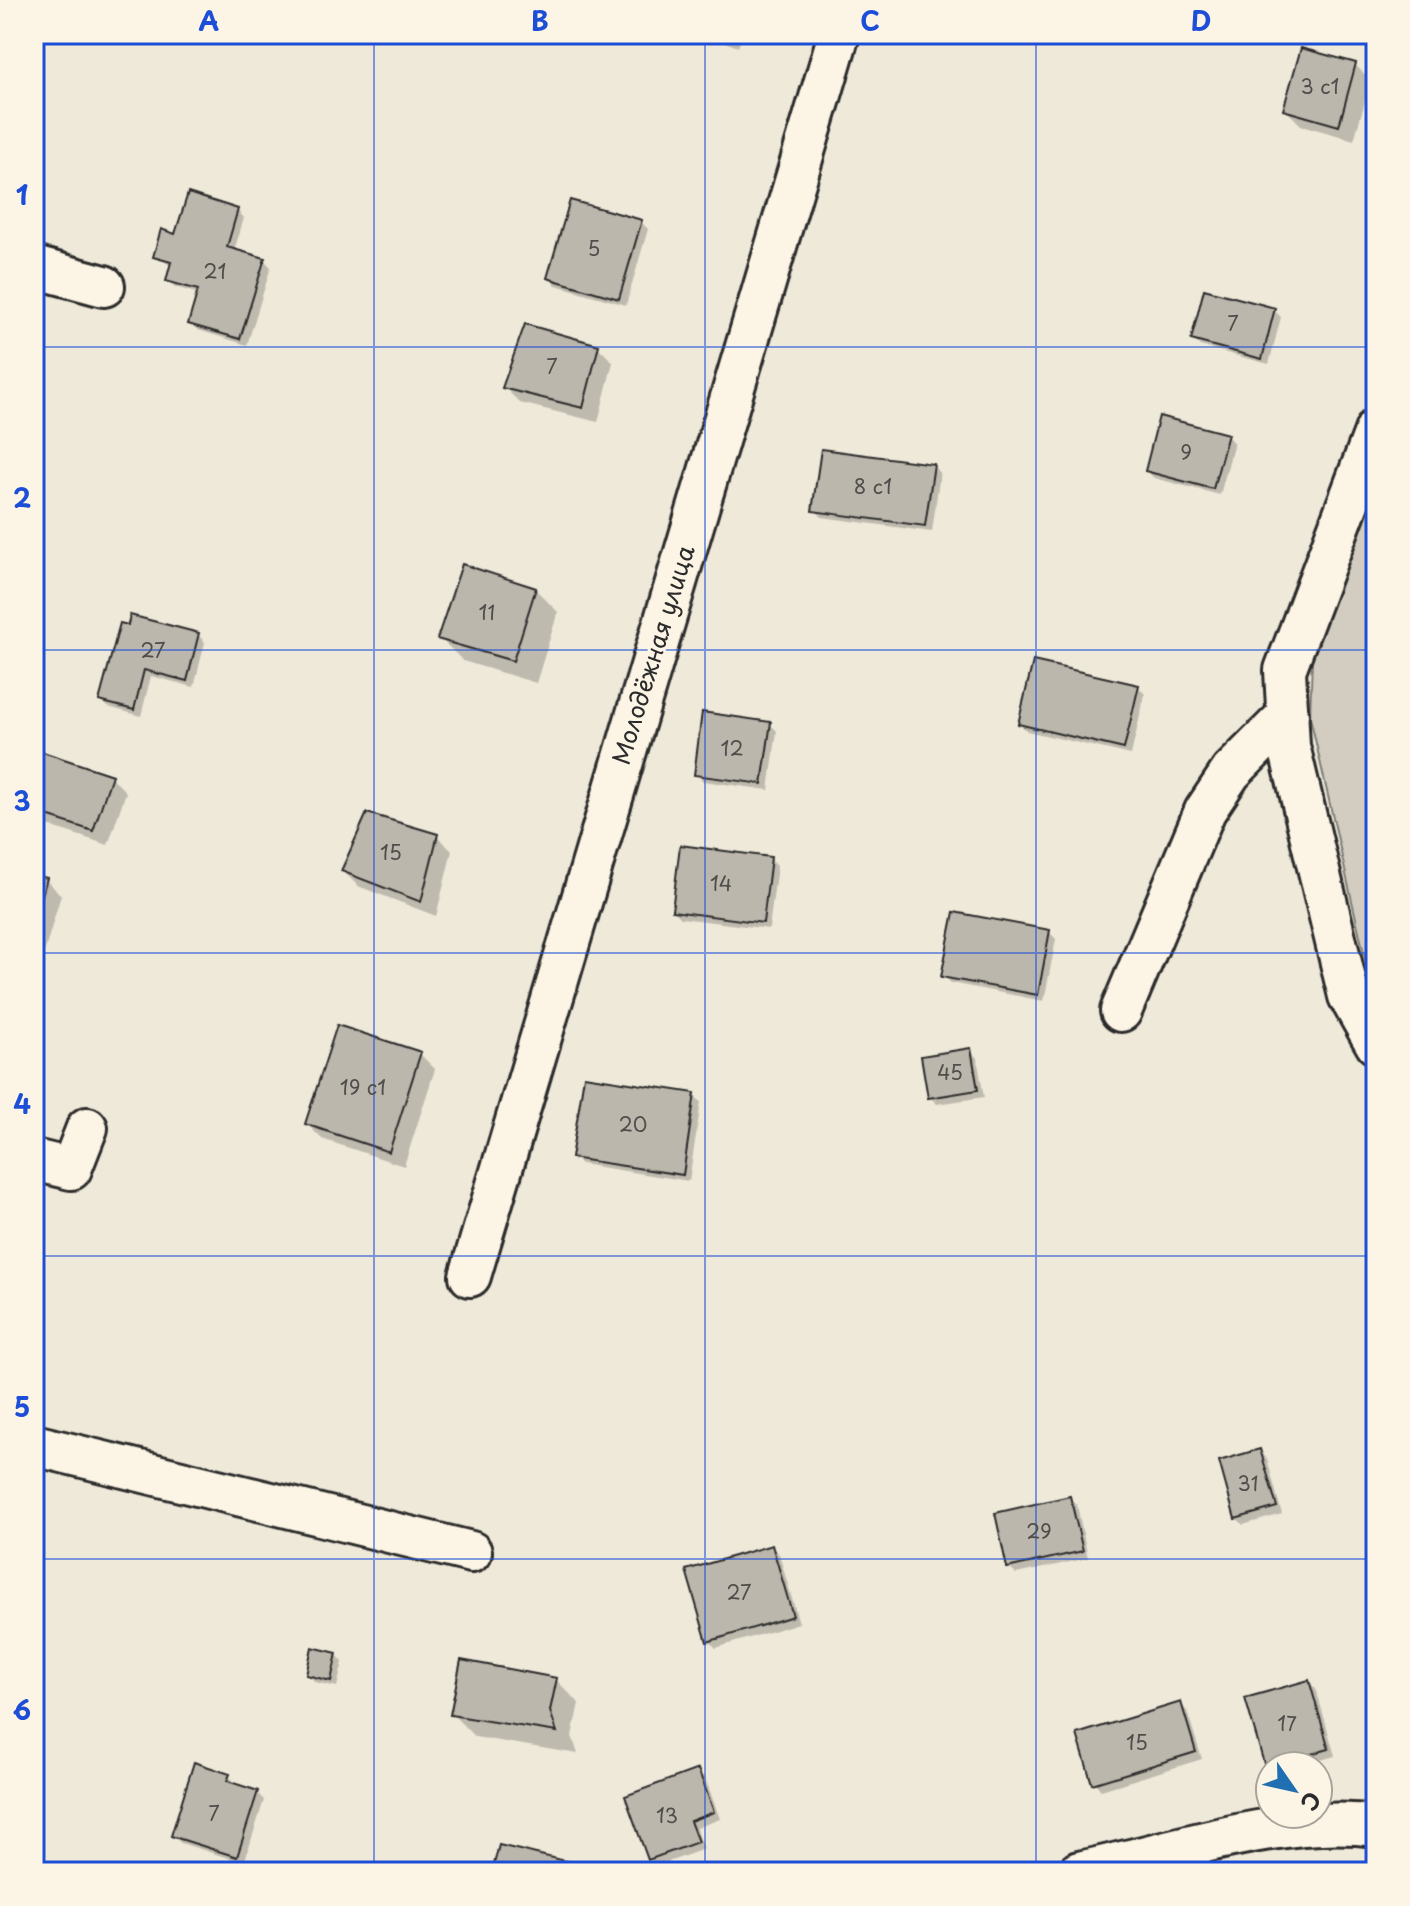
<svg xmlns="http://www.w3.org/2000/svg" width="1410" height="1906" font-family="'Playpen Sans',sans-serif">
<style>
.green{fill:#d2cdc0;stroke:#7e7c76;stroke-width:2}
.shadow{fill:#0003}
.building{fill:#bcb7ac;stroke:#2b2b2b;stroke-width:2}
.lines{fill:none;stroke-linecap:round;stroke-linejoin:round}
.minor-casing{stroke:#2b2b2b;stroke-width:46}
.minor{stroke:#fcf5e5;stroke-width:40}
.grid{fill:none;stroke:#1d4ed8;stroke-width:2;stroke-opacity:0.55}
.labels{text-anchor:middle;stroke-width:6;stroke-linejoin:round;paint-order:stroke}
.number-label{font-size:20px;fill:#4f4e4b}
.street-label{font-size:24px;fill:#2b2b2b;stroke:#fcf5e5}
.neatline{fill:none;stroke:#1d4ed8;stroke-width:3}
.grid-label{font-size:26px;text-anchor:middle;font-weight:bold;fill:#1d4ed8}
</style>
<rect width="100%" height="100%" fill="#efe9da"/>
<filter id="ink" filterUnits="userSpaceOnUse"><feTurbulence type="fractalNoise" baseFrequency=".0125" numOctaves="2"/><feDisplacementMap in="SourceGraphic" scale="16" xChannelSelector="R" yChannelSelector="G"/><feConvolveMatrix kernelMatrix="1 2 1 2 8 2 1 2 1" color-interpolation-filters="sRGB"/></filter>
<g filter="url(#ink)">
<path class="green" d="M1376 474V1006L1310 717 1312 659 1337 571Z"/>
<path class="shadow" d="M704 34H743L738 47Z
M1302 50 1355 65 1371 80 1354 140 1301 125 1286 110Z
M237 210 244 218 234 251 264 260 271 267 247 345 198 330 190 323 199 294 175 287 168 280 172 266 155 256 177 236Z
M641 222 648 229 626 305 556 285 549 278Z
M1274 310 1281 317 1269 364 1200 346 1193 339Z
M598 347 613 362 598 422 520 403 504 387Z
M1227 436 1234 443 1220 495 1154 478 1147 471Z
M933 466 940 473 932 532 822 517 815 510Z
M535 589 558 612 536 683 463 661 440 638Z
M121 625 198 635 205 642 194 687 151 676 141 716 108 707 101 700Z
M1138 687 1145 694 1131 755 1027 731 1020 724Z
M770 724 777 731 769 790 703 781 696 774Z
M34 751 111 777 126 792 108 845 34 821Z
M437 836 452 851 436 916 358 886 343 871Z
M770 859 777 866 769 929 681 918 674 911Z
M34 877 46 880 61 895 44 953 34 951Z
M1049 932 1056 939 1044 1001 951 983 944 976Z
M970 1050 977 1058 984 1097 937 1104 930 1097Z
M420 1054 435 1069 404 1166 322 1139 307 1124Z
M694 1095 701 1102 689 1181 581 1164 573 1157Z
M1260 1451 1267 1459 1282 1514 1243 1525 1236 1517Z
M1070 1498 1077 1505 1088 1558 1016 1574 1009 1567Z
M772 1547 779 1554 799 1623 716 1648 709 1641Z
M336 1654 343 1662 337 1687 315 1682 308 1674Z
M556 1680 579 1703 572 1736 578 1754 475 1737 452 1714Z
M1309 1682 1316 1689 1335 1756 1299 1766H1270V1769L1267 1766Z
M1180 1704 1187 1711 1202 1759 1101 1790 1094 1782Z
M698 1771 705 1778 720 1819 696 1828 704 1849 657 1866 650 1859Z
M229 1775 235 1786 257 1793 264 1800 244 1863 181 1843 173 1836Z
M568 1864 574 1872H494Z"/>
<path class="building" d="M1301 48 1356 63 1339 126 1283 110Z
M188 193 238 209 227 247 265 258 240 339 188 324 198 290 166 281 171 262 153 257 161 229 175 234Z
M570 200 642 220 619 299 547 278Z
M1204 289 1275 308 1262 359 1191 340Z
M525 324 599 345 583 408 502 388Z
M1159 416 1228 434 1213 489 1145 471Z
M821 449 934 464 925 526 812 511Z
M462 564 536 588 513 661 437 639Z
M130 615 199 633 187 681 144 670 134 710 99 701 120 623 128 625Z
M1033 661 1139 685 1124 749 1018 724Z
M702 712 771 722 762 784 694 775Z
M34 749 112 775 93 831 34 812Z
M367 813 438 834 421 902 341 871Z
M680 845 771 857 763 923 672 911Z
M34 875 47 878 34 923Z
M954 912 1050 930 1038 995 941 977Z
M337 1025 421 1052 389 1152 305 1124Z
M971 1048 978 1090 928 1098 921 1056Z
M584 1076 695 1093 683 1175 571 1158Z
M1260 1449 1277 1507 1235 1519 1219 1461Z
M1070 1496 1083 1551 1007 1568 995 1513Z
M772 1545 793 1616 707 1642 686 1570Z
M312 1647 337 1653 331 1681 306 1675Z
M461 1660 557 1678 550 1711 557 1732 450 1715Z
M1309 1680 1329 1749 1265 1767 1245 1698Z
M1181 1702 1196 1752 1092 1784 1077 1734Z
M194 1762 230 1774 227 1781 258 1791 237 1857 171 1836Z
M698 1769 714 1812 690 1821 698 1842 648 1860 625 1796Z
M499 1845 569 1862 566 1872H492Z"/>
<g class="lines">
<g class="minor-casing">
<path id="minor" d="M34 267 104 286
M1376 429 1285 670 1289 746 1349 996 1376 1044
M1121 1011 1205 811 1231 772 1288 715
M34 1160 71 1169 87 1128
M470 1276 839 34
M34 1445 471 1552
M1079 1872C1171 1853 1282 1813 1376 1826"/>
</g>
<use href="#minor" class="minor"/>
</g>
</g>
<path class="grid" d="M374 34V1872M705 34V1872M1036 34V1872M34 347H1376M34 650H1376M34 953H1376M34 1256H1376M34 1559H1376"/>
<g class="labels">
<g class="number-label">
<text x="1320" y="94">3 с1</text>
<text x="594" y="256">5</text>
<text x="215" y="279">21</text>
<text x="1233" y="331">7</text>
<text x="552" y="374">7</text>
<text x="1186" y="460">9</text>
<text x="873" y="494">8 с1</text>
<text x="487" y="620">11</text>
<text x="153" y="658">27</text>
<text x="732" y="756">12</text>
<text x="391" y="860">15</text>
<text x="721" y="891">14</text>
<text x="950" y="1080">45</text>
<text x="363" y="1095">19 с1</text>
<text x="633" y="1132">20</text>
<text x="1248" y="1491">31</text>
<text x="1039" y="1539">29</text>
<text x="739" y="1600">27</text>
<text x="1287" y="1731">17</text>
<text x="1137" y="1750">15</text>
<text x="214" y="1821">7</text>
<text x="667" y="1823">13</text>
</g>
<g class="street-label">
<text transform="translate(654 655) rotate(-73)" y="8">Молодёжная улица</text>
</g>
</g>
<rect width="1410" height="1906" fill="none" stroke="#fcf5e5" stroke-width="88"/>
<g transform="translate(1294 1790) rotate(124)"><circle r="38" fill="#fcf5e5" stroke="#a8a49b" stroke-width="2"/>
<path d="M0-6L14 30L0 20L-14 30Z" fill="#1f6fb2"/>
<text y="-12" font-size="22" font-weight="bold" text-anchor="middle" fill="#2b2b2b">С</text>
</g>
<rect x="44" y="44" width="1322" height="1818" class="neatline"/>
<g class="grid-label">
<text x="209" y="31">A</text>
<text x="540" y="31">B</text>
<text x="870" y="31">C</text>
<text x="1201" y="31">D</text>
<text x="22" y="205">1</text>
<text x="22" y="508">2</text>
<text x="22" y="811">3</text>
<text x="22" y="1114">4</text>
<text x="22" y="1417">5</text>
<text x="22" y="1720">6</text>
</g>
</svg>
